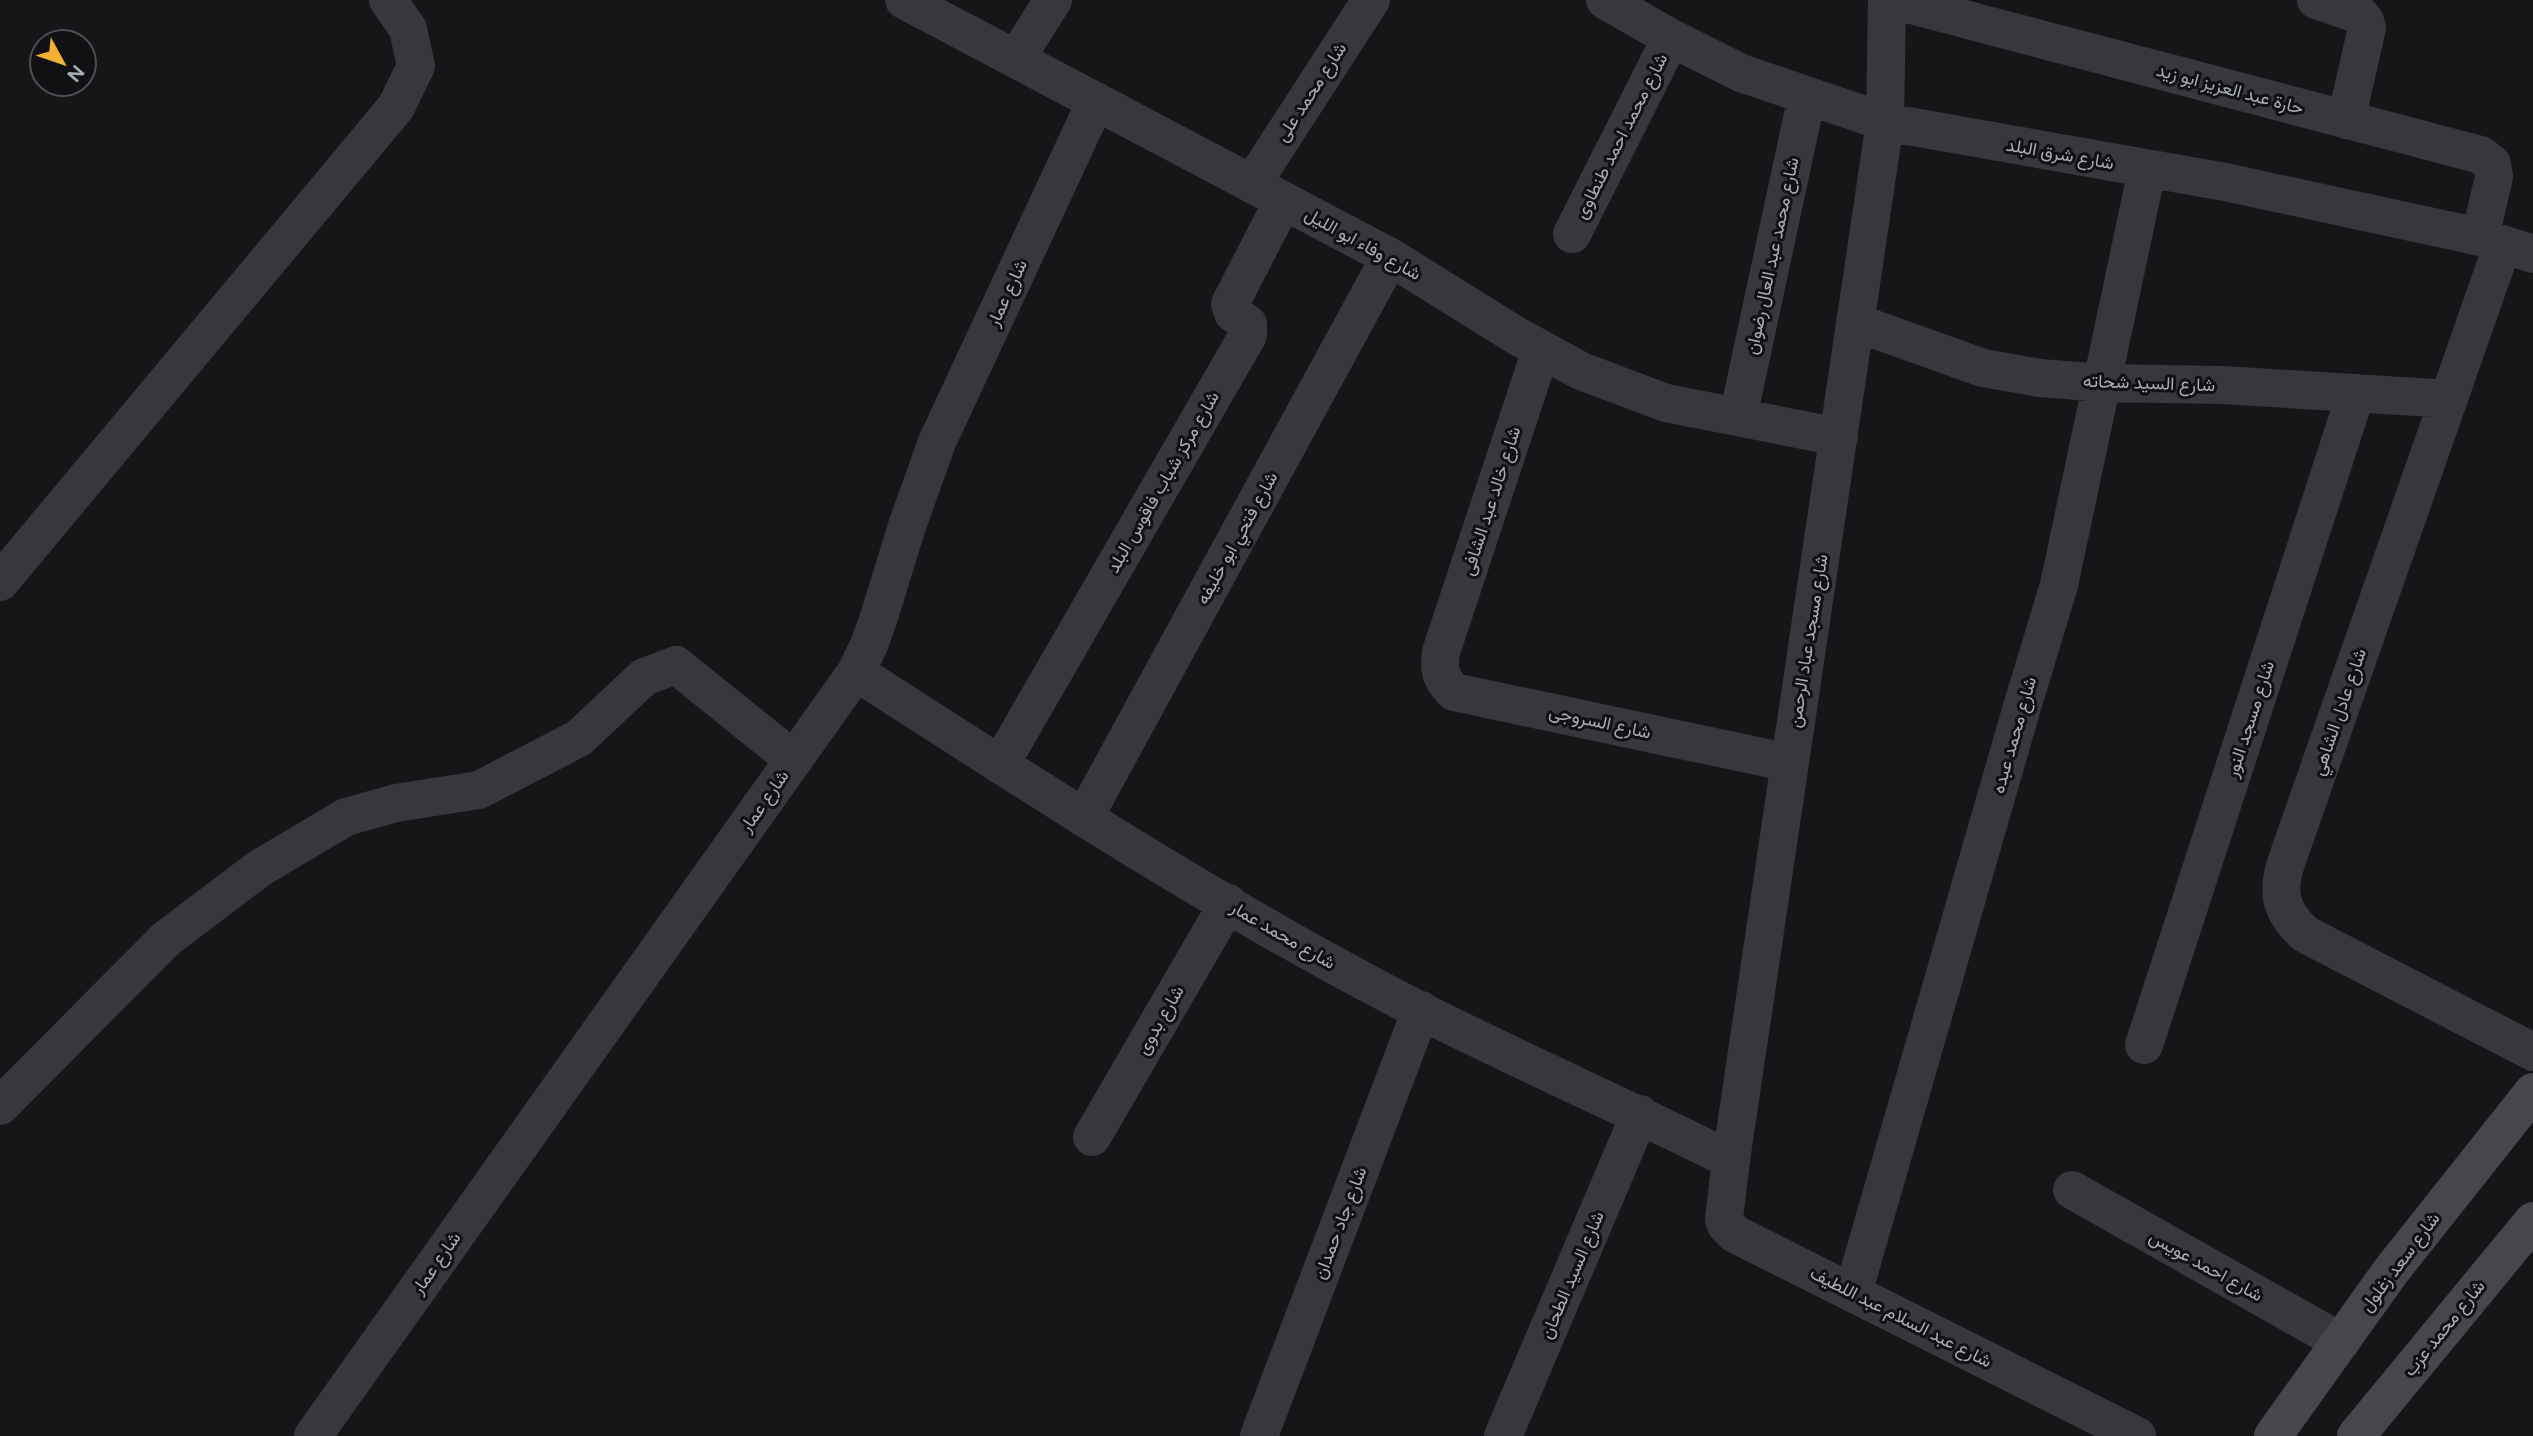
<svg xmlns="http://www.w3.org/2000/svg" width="2533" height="1436" font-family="Figtree,Vazirmatn,sans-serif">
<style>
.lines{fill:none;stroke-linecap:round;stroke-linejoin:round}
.street{stroke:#37383d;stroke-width:38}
.secondary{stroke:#45474d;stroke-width:38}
.labels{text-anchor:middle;stroke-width:6;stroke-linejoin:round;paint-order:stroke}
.street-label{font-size:18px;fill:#a8adb8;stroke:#111113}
</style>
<rect width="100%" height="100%" fill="#161618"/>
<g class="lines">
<path class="street" d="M904 0 1390 257 1517 336 1581 371 1666 403 1839 437
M1605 0 1671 38 1741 73 1885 122 2225 182 2480 237 2533 254
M1887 0 1885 122 1731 1160 1724 1219 1726 1225 1735 1234 2137 1436
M1892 0 2481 155 2492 164 2494 177 2480 237
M2316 0 2360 15 2365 21 2367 28 2346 120
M1016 59 1053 0
M1252 184 1371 0
M1572 234 1671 38
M2503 244 2287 860C2276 892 2280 911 2305 934L2533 1052
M1857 323 1983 368 2040 378 2102 383 2223 385 2449 399
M1541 350 1441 652C1438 670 1441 679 1454 692L1790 763
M1738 417 1807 96
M0 582 396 107 416 66 408 29 388 0
M856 672C1030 784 1205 898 1388 994 1501 1053 1617 1103 1731 1160
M1000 765 1248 335V324L1233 313 1230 304 1283 201
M1084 818 1390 257
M2144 1045 2356 393
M0 1106 166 939 260 868 346 817 396 803 479 790 579 738 644 677 676 665 794 760
M1092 1137 1228 903
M2072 1190 2341 1342
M1853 1293 2022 707 2059 585 2147 170
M313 1436 856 672 869 645 879 617 907 526 937 442 1096 101
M1259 1436 1421 1010
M1503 1436 1640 1114"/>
<path class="secondary" d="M2273 1436 2391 1271 2533 1092
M2356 1436 2533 1221"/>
</g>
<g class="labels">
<g class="street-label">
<text transform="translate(2230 89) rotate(15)" y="6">حارة عبد العزيز ابو زيد</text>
<text transform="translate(1311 92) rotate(-57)" y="6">شارع محمد على</text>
<text transform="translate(1621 136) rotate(-63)" y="6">شارع محمد احمد طنطاوى</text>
<text transform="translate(2060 154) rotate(10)" y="6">شارع شرق البلد</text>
<text transform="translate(1363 244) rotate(29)" y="6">شارع وفاء ابو الليل</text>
<text transform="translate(1772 256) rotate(-78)" y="6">شارع محمد عبد العال رضوان</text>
<text transform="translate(1007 293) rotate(-65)" y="6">شارع عمار</text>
<text transform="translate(2149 383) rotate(2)" y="6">شارع السيد شحاته</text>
<text transform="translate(1163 482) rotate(-60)" y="6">شارع مركز شباب فاقوس البلد</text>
<text transform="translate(1491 501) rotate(-72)" y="6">شارع خالد عبد الشافى</text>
<text transform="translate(1237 538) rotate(-61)" y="6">شارع فتحي ابو خليفه</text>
<text transform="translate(1808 641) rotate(-81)" y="6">شارع مسجد عباد الرحمن</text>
<text transform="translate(2339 712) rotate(-71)" y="6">شارع عادل الشاهي</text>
<text transform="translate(2250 719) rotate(-72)" y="6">شارع مسجد النور</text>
<text transform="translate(1600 722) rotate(12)" y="6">شارع السروجى</text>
<text transform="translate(2014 735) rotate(-74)" y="6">شارع محمد عبده</text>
<text transform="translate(764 801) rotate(-55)" y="6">شارع عمار</text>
<text transform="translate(1283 935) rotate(30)" y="6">شارع محمد عمار</text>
<text transform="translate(1160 1020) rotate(-60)" y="6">شارع بدوى</text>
<text transform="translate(1340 1223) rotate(-69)" y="6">شارع جاد حمدان</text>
<text transform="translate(2400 1262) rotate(-53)" y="6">شارع سعد زغلول</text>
<text transform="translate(436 1263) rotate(-55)" y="6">شارع عمار</text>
<text transform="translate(2206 1266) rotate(29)" y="6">شارع احمد عويس</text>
<text transform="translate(1572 1275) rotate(-67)" y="6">شارع السيد الطحان</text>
<text transform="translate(1901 1317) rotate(27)" y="6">شارع عبد السلام عبد اللطيف</text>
<text transform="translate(2444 1328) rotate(-51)" y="6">شارع محمد عزب</text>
</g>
</g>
<g transform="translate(63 63) rotate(130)"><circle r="33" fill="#111113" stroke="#4d4f55" stroke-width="2"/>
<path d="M0-5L12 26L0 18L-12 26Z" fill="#f2b134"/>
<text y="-10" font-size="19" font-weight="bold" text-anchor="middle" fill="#a8adb8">N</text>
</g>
</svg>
